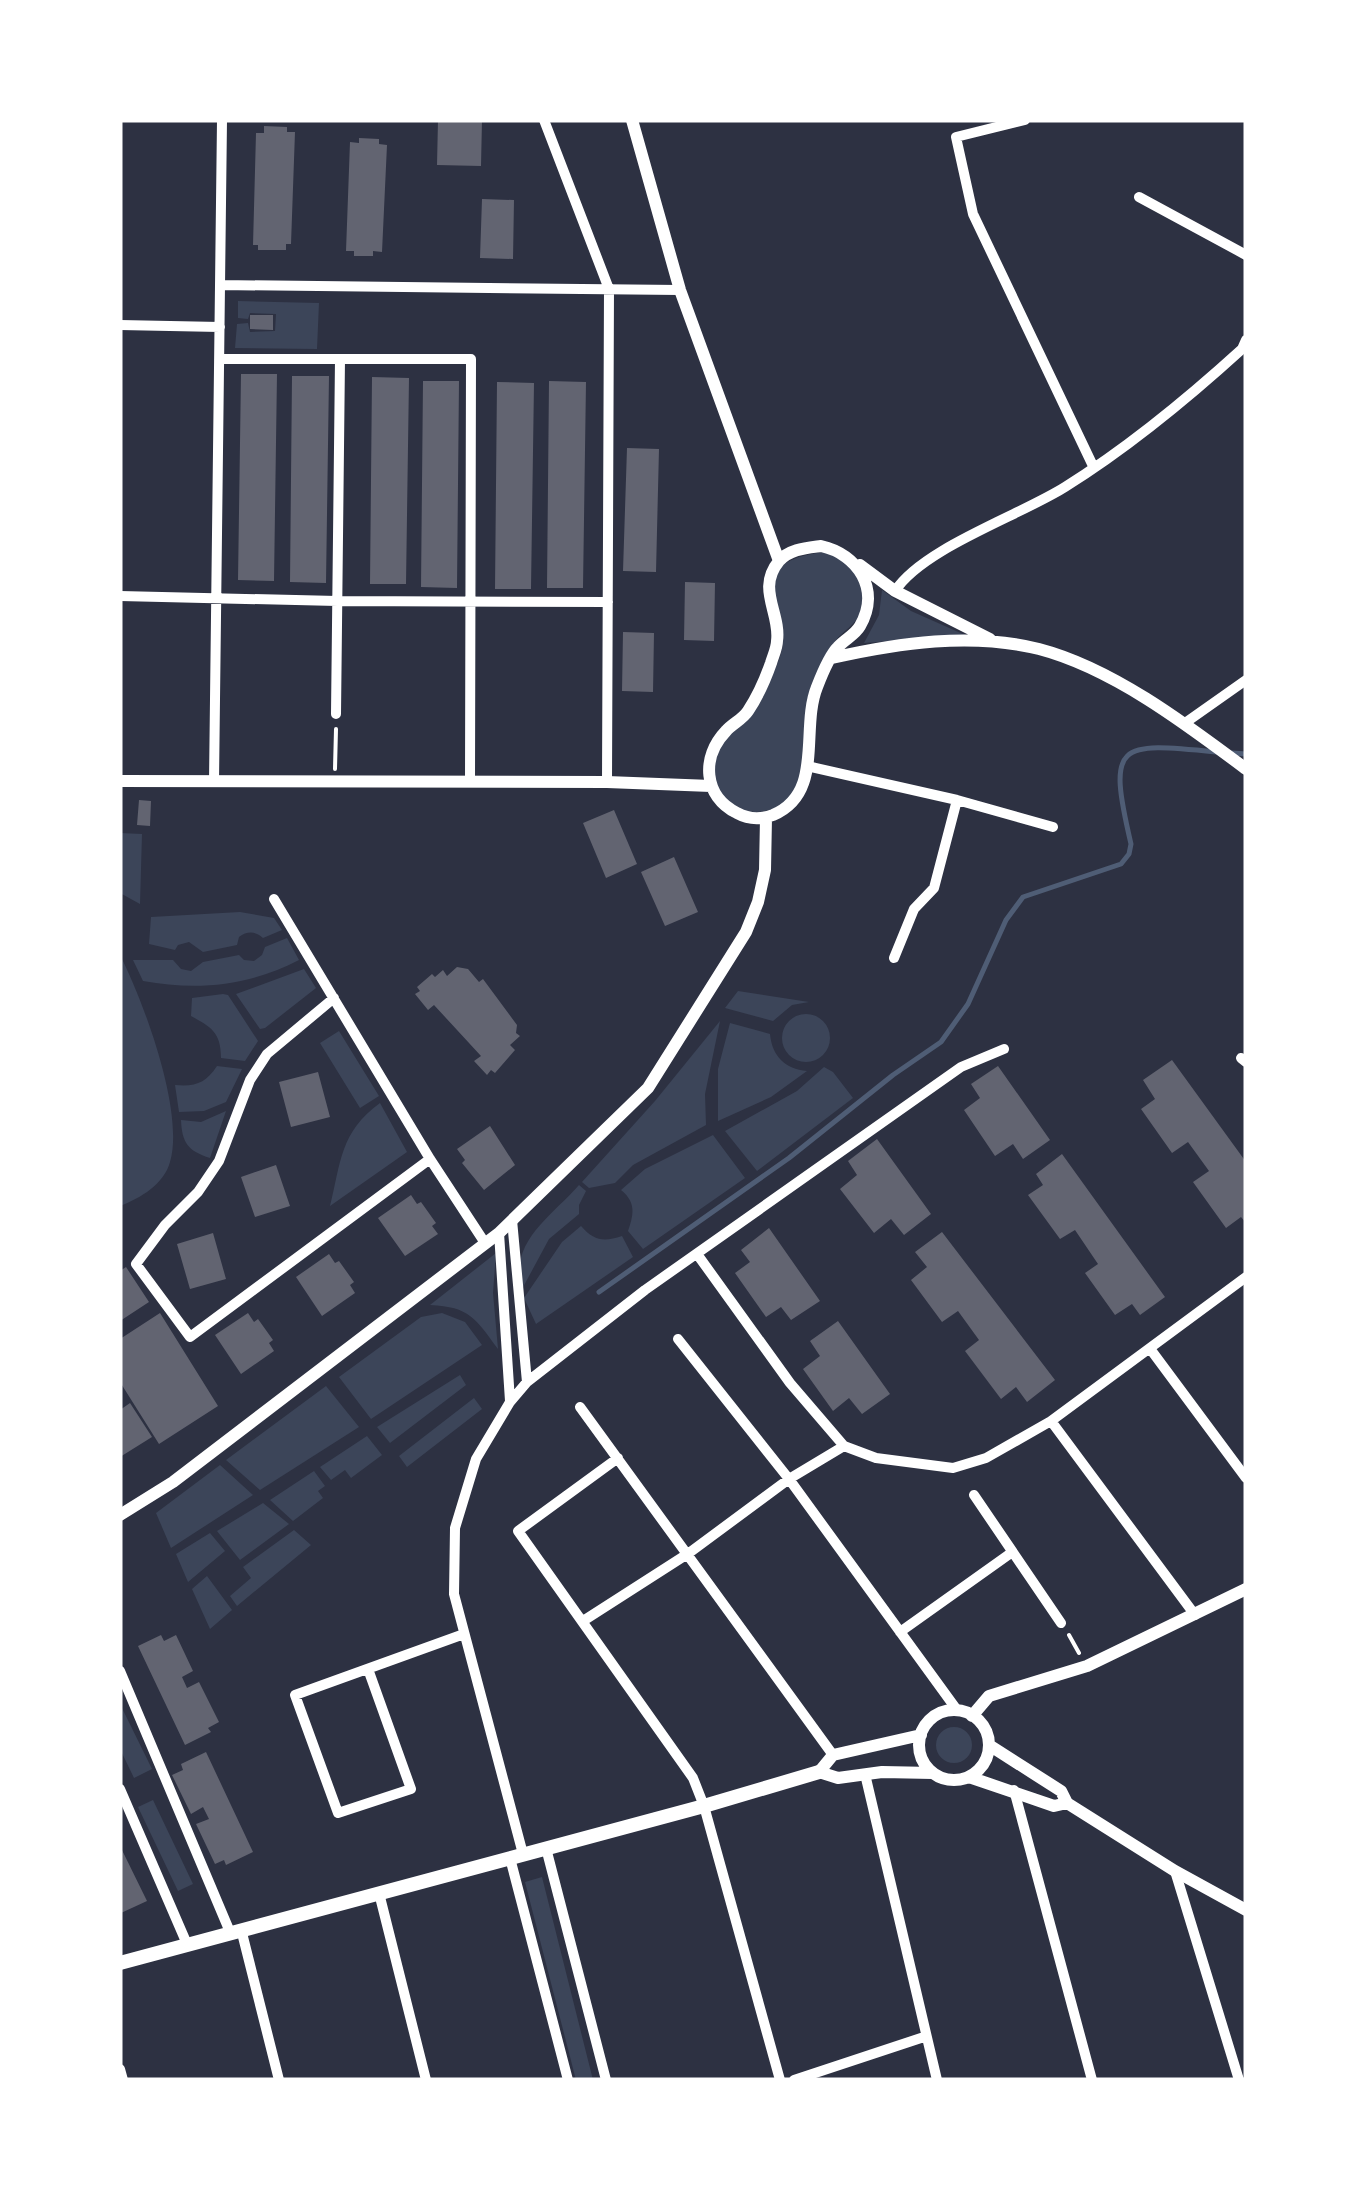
<svg xmlns="http://www.w3.org/2000/svg" width="1366" height="2200" font-family="'DejaVu Sans',sans-serif">
<style>
.green{fill:#3c4559}
.lines{fill:none;stroke-linecap:round;stroke-linejoin:round}
.stream{stroke:#4f5d75;stroke-width:5}
.building{fill:#626471}
.path{stroke:#fff;stroke-width:4}
.minor{stroke:#fff;stroke-width:10}
.tertiary{stroke:#fff;stroke-width:12}
.secondary{stroke:#fff;stroke-width:14}
</style>
<rect width="100%" height="100%" fill="#2d3142"/>
<path class="green" d="M238 301 319 303 317 349 235 348 237 324 248 323 250 332 275 331 276 314 250 313 248 319 238 318Z
M824 552C846 559 865 577 863 602 861 624 844 628 833 644 824 658 813 677 809 693 802 720 811 779 792 797 771 819 726 818 716 785 713 776 714 763 713 754 735 726 781 677 783 642 784 633 778 620 775 611 763 567 787 557 824 552Z
M882 590 911 611 965 635 864 643 879 615Z
M120 833 142 834 140 904 120 893Z
M240 912 274 918 282 930 263 938C256 931 247 931 239 937L237 945 203 952 189 942 178 945 175 950 149 944 151 917Z
M287 938 299 960C249 986 198 991 143 981L133 960H173L181 969 191 971 203 962 239 955 244 960 254 961 262 955 265 947Z
M120 955C143 1000 185 1112 170 1162 164 1184 141 1198 120 1206Z
M304 969 316 988 265 1028 260 1029 236 994Z
M738 991 809 1002 792 1005 773 1021 725 1008Z
M223 994 228 995 258 1041 245 1061 221 1058C221 1032 211 1027 191 1016L192 998Z
M782 1038a24 24 0 1 1 48 0a24 24 0 1 1-48 0Z
M720 1021 705 1094 706 1125 633 1165 615 1183 589 1188 582 1182 655 1101Z
M730 1023 770 1034C772 1056 785 1069 807 1071L771 1097 718 1121V1069Z
M339 1031 379 1096 360 1108 320 1043Z
M217 1066 242 1069 226 1102 204 1111 179 1112 175 1085C195 1087 206 1083 217 1066Z
M824 1067 833 1072 853 1098 757 1171 725 1131 797 1091Z
M380 1103 407 1152 330 1206C341 1162 340 1132 380 1103Z
M226 1111 210 1158C188 1151 182 1143 181 1120L201 1122Z
M713 1135 745 1178 643 1249 628 1231C634 1214 636 1202 621 1190L645 1169Z
M579 1185 586 1191 579 1205V1214L549 1239 521 1291C509 1241 550 1218 579 1185Z
M581 1226C594 1241 604 1242 622 1236L633 1257 536 1324 524 1298 562 1242Z
M496 1253 493 1293 498 1349C475 1318 470 1307 430 1305Z
M442 1313 465 1322 482 1345 371 1419 339 1377 421 1317Z
M460 1375 466 1385 390 1443 377 1427Z
M326 1386 359 1427 260 1490 226 1460Z
M474 1398 482 1409 407 1467 399 1456Z
M367 1436 382 1455 351 1478 345 1470 331 1480 320 1467Z
M220 1465 253 1495 171 1548 156 1513Z
M314 1471 325 1486 318 1491 323 1498 293 1521 270 1500Z
M263 1503 289 1524 240 1560 217 1531Z
M294 1530 311 1545 237 1606 230 1596 251 1578 243 1567Z
M210 1533 225 1551 188 1582 176 1554Z
M207 1576 232 1610 210 1629 192 1589Z
M120 1704 152 1769 134 1778 120 1749Z
M936 1745a18 18 0 1 1 36 0a18 18 0 1 1-36 0Z
M153 1800 193 1884 178 1891 138 1807Z
M542 1877 593 2080H576L525 1882Z"/>
<g class="lines">
<path class="stream" d="M1232 753 1246 754
M599 1292 789 1158 893 1075 941 1042 968 1004 1006 920 1023 897 1121 864 1129 854 1131 844C1107 742 1117 742 1216 752"/>
</g>
<path class="building" d="M438 120H482L481 166 437 165Z
M264 126 287 127V132H295L291 244H286V250H258V245H253L256 133H264Z
M359 138 379 139V144L387 145 382 252 373 251V256H354V251H346L350 142 359 143Z
M482 199 514 200 513 259 480 258Z
M250 315H273V330L250 329Z
M241 374H277L274 581 238 580Z
M292 376H329L326 583 290 582Z
M372 377 409 378 406 584H370Z
M423 381H459L457 588 421 587Z
M549 381 586 382 583 588H547Z
M497 382 534 383 531 589H495Z
M627 448 659 449 656 572 623 571Z
M685 582 715 583 714 641 684 640Z
M623 632 654 633 653 692 622 691Z
M139 800 151 801 150 826 137 825Z
M614 810 637 864 606 878 583 823Z
M674 857 698 912 665 926 641 872Z
M457 967 468 969 479 982 483 979 517 1025 516 1033 520 1036 510 1045 515 1050 495 1073 491 1070 487 1075 474 1061 481 1056 434 1005 428 1010 415 994 420 991 417 987 432 974 435 977 443 970 447 976Z
M1172 1060 1246 1162V1223L1241 1217 1226 1228 1193 1182 1209 1171 1188 1142 1172 1153 1141 1109 1155 1099 1143 1080Z
M998 1066 1050 1140 1023 1159 1013 1144 995 1156 964 1110 980 1098 971 1084Z
M318 1072 330 1117 291 1127 279 1082Z
M490 1126 515 1165 484 1190 462 1163 465 1160 457 1149Z
M877 1139 931 1214 904 1235 891 1219 874 1233 840 1189 857 1175 848 1161Z
M1062 1154 1165 1297 1140 1315 1132 1304 1115 1315 1085 1273 1098 1264 1075 1230 1060 1239 1028 1195 1043 1185 1036 1174Z
M276 1165 290 1206 255 1217 241 1177Z
M411 1195 417 1204 421 1202 436 1223 432 1226 438 1234 405 1256 378 1218Z
M769 1228 820 1301 791 1320 781 1307 766 1317 735 1273 750 1262 741 1250Z
M942 1232 1055 1380 1027 1402 1016 1387 1001 1399 965 1351 979 1340 958 1311 942 1322 911 1280 927 1267 915 1252Z
M213 1233 226 1279 190 1289 177 1244Z
M329 1254 335 1263 339 1261 354 1282 350 1285 355 1293 322 1316 296 1277Z
M126 1267 149 1302 120 1321V1271Z
M160 1313 218 1406 159 1444 120 1382V1339Z
M248 1313 254 1322 258 1319 273 1340 269 1343 274 1351 241 1374 215 1335Z
M838 1321 890 1394 862 1414 849 1398 833 1411 803 1369 820 1356 810 1341Z
M130 1403 152 1437 120 1457V1410Z
M161 1635 164 1641 176 1635 193 1671 182 1677 187 1688 199 1682 219 1722 208 1728 211 1732 185 1745 138 1646Z
M206 1752 253 1852 226 1865 224 1860 215 1864 196 1824 209 1819 203 1807 191 1814 172 1775 183 1770 181 1764Z
M120 1846 147 1901 121 1913 120 1911Z"/>
<g class="lines">
<path class="path" d="M335 769 336 729
M1069 1635 1079 1653"/>
<path class="minor" d="M544 120 609 289 607 782
M1025 120 956 137 973 214 1094 468
M1139 197 1246 255
M220 285 680 290
M120 325 220 327
M219 359H471L470 781
M895 591C923 548 1019 516 1065 487 1129 447 1186 400 1242 349L1246 340
M120 596 337 601 608 602
M336 714 340 359
M1185 723 1246 680
M807 766 957 800 1053 827
M214 782 222 120
M274 899 430 1159 485 1243
M894 958 914 909 934 888 957 800
M334 998 267 1054 250 1080 219 1161 198 1192 165 1225 136 1264 190 1337 430 1159
M1241 1058 1246 1062
M512 1220 527 1382
M499 1233 510 1401
M697 1254 790 1383 844 1446 876 1458 953 1468 986 1458 1051 1421 1246 1277
M678 1339 789 1479 957 1710
M1151 1350 1246 1478
M580 1407 833 1755
M1051 1421 1195 1615
M618 1458 518 1531 693 1778 704 1806 780 2080
M974 1495 1061 1623
M583 1621 689 1553 789 1479 844 1446
M900 1632 1011 1553
M368 1669 411 1789 338 1813 295 1695 464 1634
M120 1671 230 1932
M865 1774 937 2080
M120 1789 187 1944
M1014 1790 1092 2080
M546 1848 606 2080
M523 1854 454 1594 455 1528 476 1459 510 1402 527 1382 645 1290 961 1067 1004 1049
M510 1858 568 2080
M1175 1871 1239 2080
M379 1893 426 2080
M241 1929 279 2080
M120 2069 123 2080
M794 2080 924 2037"/>
<path class="tertiary" d="M632 120 680 290 779 561
M821 546C858 554 881 590 860 626 855 635 845 639 838 647 829 656 822 674 817 687 800 729 825 793 773 815 760 820 748 819 737 813 703 796 701 757 726 731 733 723 742 720 748 711 758 696 765 680 771 663 773 656 777 648 777 641 781 613 756 589 779 561 790 549 806 548 821 546Z
M860 565 895 591 990 639
M832 658C898 643 971 632 1039 649 1112 668 1186 724 1246 769
M120 781 607 782 711 786
M120 1515 173 1482 499 1233 648 1088 746 932 758 902 765 870 766 818
M919 1745a35 35 0 1 1 70 0a35 35 0 1 1-70 0Z
M972 1716 989 1696 1087 1666 1246 1589
M921 1735 833 1755 819 1772 838 1778 882 1772 933 1773
M989 1745 1061 1791 1067 1803
M969 1777 1054 1806 1067 1803
M1067 1803 1175 1871 1246 1910"/>
<path class="secondary" d="M120 1963 704 1806 819 1772"/>
</g>
<rect width="1366" height="2200" fill="none" stroke="#ffffff" stroke-width="245"/>
</svg>
